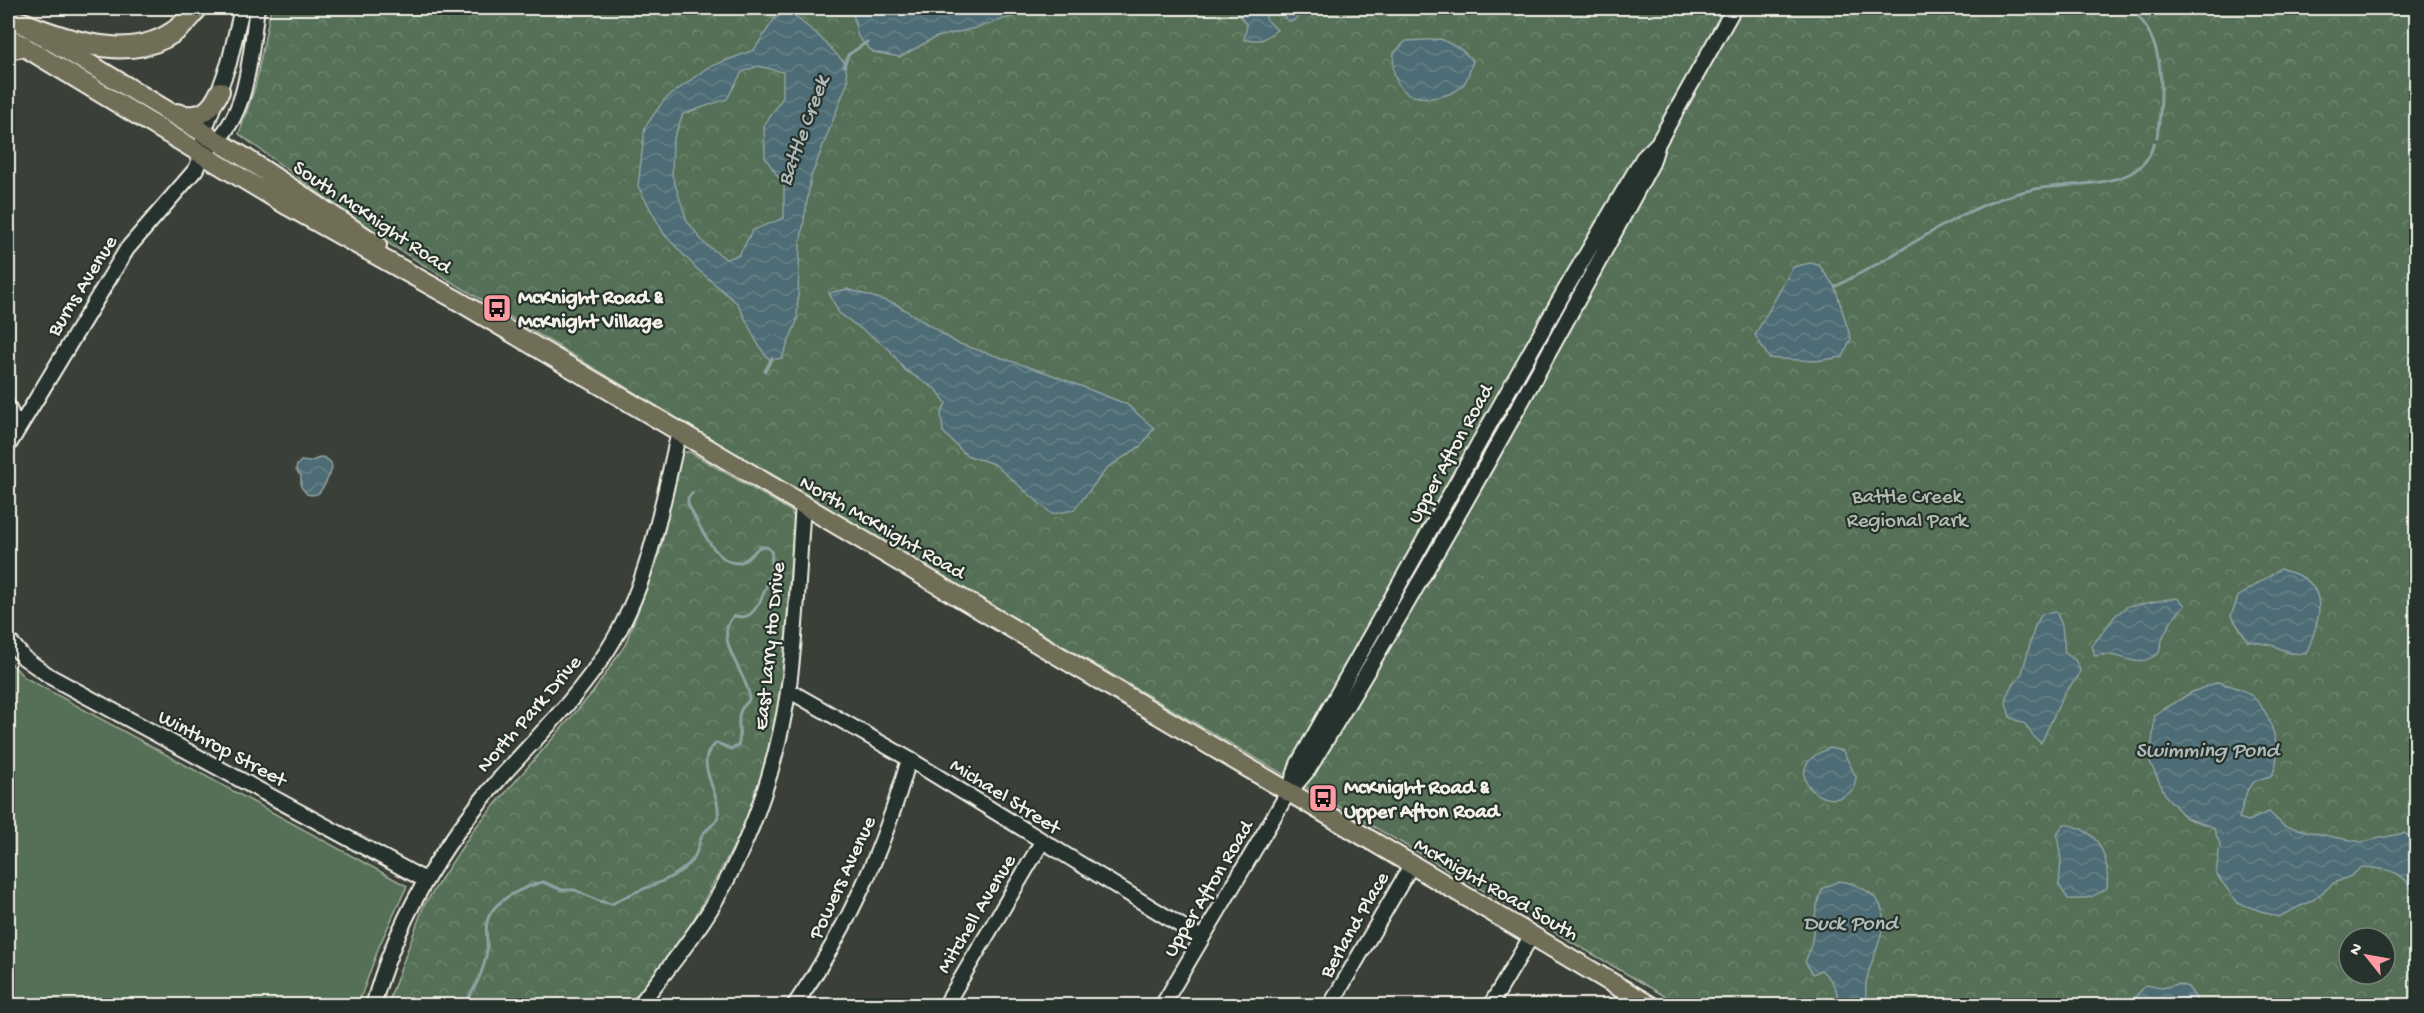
<svg xmlns="http://www.w3.org/2000/svg" width="2424" height="1013" font-family="'Gochi Hand',sans-serif">
<style>
.green{fill:#557056;stroke:#a4b09f;stroke-width:1.5}
.park{fill:url(#park-crowns);stroke:#a4b09f;stroke-width:1.5;fill-rule:evenodd}
.water{fill:url(#water-waves);stroke:#90a1a2;stroke-width:1.5;fill-rule:evenodd}
.lines{fill:none;stroke-linecap:round;stroke-linejoin:round}
.stream{stroke:#90a1a2;stroke-width:3}
.minor-casing{stroke:#f4f1e8;stroke-width:18}
.major-casing{stroke:#f4f1e8;stroke-width:22}
.highway-casing{stroke:#f4f1e8;stroke-width:24}
.minor{stroke:#26332d;stroke-width:14}
.major{stroke:#716e59;stroke-width:18}
.highway{stroke:#716e59;stroke-width:20}
.labels{text-anchor:middle;stroke-width:4.5;stroke-linejoin:round;paint-order:stroke}
.street-label{font-size:21px;fill:#f4f1e8;stroke:#26332d}
.poi-label{font-size:21px;font-weight:bold;fill:#f4f1e8;stroke:#26332d;text-anchor:start}
.park-label{font-size:21px;fill:#b4bdae;stroke:#26332d}
.water-label{font-size:22px;font-style:italic;fill:#b1bcba;stroke:#26332d}
</style>
<defs>
<pattern id="park-crowns" width="20" height="18" patternUnits="userSpaceOnUse" patternTransform="scale(1.5)"><rect width="20" height="18" fill="#557056"/><path d="M2 6a3 3 0 1 1 6 0M12 15a3 3 0 1 1 6 0" fill="none" stroke="#6e856e"/></pattern>
<pattern id="water-waves" width="16" height="10" patternUnits="userSpaceOnUse" patternTransform="scale(1.5)"><rect width="16" height="10" fill="#4d6c74"/><path d="M0 5q4-4 8 0t8 0" fill="none" stroke="#678188"/></pattern>
</defs>
<rect width="100%" height="100%" fill="#3a4038"/>
<filter id="ink" filterUnits="userSpaceOnUse"><feTurbulence type="fractalNoise" baseFrequency=".0167" numOctaves="2"/><feDisplacementMap in="SourceGraphic" scale="12" xChannelSelector="R" yChannelSelector="G"/><feConvolveMatrix kernelMatrix="1 2 1 2 8 2 1 2 1" color-interpolation-filters="sRGB"/></filter>
<g filter="url(#ink)">
<path class="green" d="M8 660 24 677 407 886 380 944 358 1005H8Z"/>
<path class="park" d="M271 8H2416V1005H1680L802 494 381 239 239 134 255 87ZM2349 938H2385V974H2349Z
M684 452H690L791 511 794 518 782 690 766 762 741 833 690 926 632 1005 387 1006 424 905 474 829 593 692 625 645 659 556 681 456Z"/>
<path class="water" d="M1284 14a7 7 0 1 1 14 0a7 7 0 1 1-14 0Z
M852 8H1038L979 27 934 38 900 57 873 52 858 37Z
M1236 8H1267L1266 19 1277 30 1262 40H1244L1247 25 1238 14Z
M788 11 817 34 845 63 848 81 811 177 800 245 797 321 782 358 771 360 765 355 755 339 738 304 697 269 664 234 638 186 645 127 664 100 707 68 754 50 775 18ZM758 66 783 72V97L764 126 765 157 784 186V218L753 230 739 255 726 259 703 242 687 221 672 175 673 140 683 114 727 99 742 72Z
M1441 39 1462 50 1473 61C1470 68 1468 81 1462 86 1449 99 1415 103 1402 89 1392 78 1393 66 1394 53L1406 41Z
M1810 263 1819 265 1835 287 1851 339 1843 357 1815 361 1769 358 1755 335 1793 267Z
M847 289 896 304 957 343 1050 374 1126 404 1154 428 1141 446 1108 467 1074 510 1052 514 994 464 966 455 943 432 941 414 946 403 937 390 905 370 889 349 839 313 829 293Z
M322 457C339 463 330 473 325 484 320 492 318 497 307 494L301 487V476L296 470 297 465 301 461 309 462Z
M2280 569C2287 572 2295 573 2302 577 2331 594 2316 630 2306 654L2290 653 2272 645 2248 641 2231 616 2238 597Z
M2177 598 2185 605C2171 620 2162 633 2159 653 2135 669 2133 658 2111 655 2106 654 2100 655 2095 656L2092 646 2115 616 2128 606Z
M2056 612 2062 625 2065 653 2075 660 2080 670 2078 677 2065 692 2041 743 2033 736 2025 724 2010 717 2006 703 2009 690 2022 673 2035 626 2042 614Z
M2218 682C2230 686 2243 688 2253 697 2271 713 2285 755 2271 776 2241 782 2248 795 2239 818L2248 821 2269 812 2284 826 2333 837 2362 842 2404 833 2416 840V921C2411 914 2415 906 2413 898 2410 871 2385 868 2362 867L2351 876 2334 883 2313 900 2278 917 2238 903 2216 874 2220 844 2213 827 2186 818 2166 796 2150 762 2155 715 2192 692Z
M1830 748 1843 751 1856 777 1854 789C1851 792 1846 795 1842 797 1818 806 1790 777 1813 757 1818 753 1824 751 1830 748Z
M2064 824C2099 829 2110 856 2107 888 2094 897 2084 900 2068 899L2059 885 2061 860 2057 835Z
M1839 881C1849 882 1857 885 1865 890 1901 910 1874 949 1867 978 1865 987 1866 996 1866 1005H1837C1840 990 1832 980 1821 970L1813 974 1805 962C1817 939 1811 911 1823 888Z
M2178 984 2188 987 2197 1000 2195 1005H2136V996L2146 985 2162 988Z"/>
<g class="lines">
<path class="stream" d="M2131 8C2166 42 2164 92 2157 137
M844 66 848 55 867 42
M1835 287C1854 276 1873 267 1891 256 1936 229 1983 199 2035 189 2061 184 2118 186 2137 169 2146 163 2151 153 2154 143
M765 371 772 358
M462 1006C474 992 485 968 487 950 488 941 485 931 487 922 492 900 524 887 543 882L562 890H575L599 901 612 904C637 887 674 884 693 859 699 851 698 841 703 834 708 827 716 825 718 816 722 793 690 760 717 743L731 749 738 746C743 733 735 722 741 710 744 704 751 702 749 694 745 672 712 636 734 616 739 617 744 618 749 615 763 605 775 566 771 551L767 547H759C754 552 748 560 741 562 718 570 697 521 688 504V498L692 493"/>
<g class="minor-casing">
<path id="minor" d="M210 147C249 116 250 53 257 8
M8 406 17 429
M8 446 127 249 196 169 202 154 204 132 229 63 242 8
M8 639 24 658 51 677 425 880
M788 690 909 759 1201 938
M1291 790 1308 770C1429 571 1542 368 1652 163L1658 143 1734 8
M373 1006C396 920 443 843 501 777 539 735 579 696 609 648 650 582 661 507 679 432
M639 1006C663 974 689 944 710 910 750 844 776 769 788 692 797 631 798 567 803 505
M794 1006C849 927 883 851 909 759
M945 1006 1042 842
M1162 1006 1289 791 1298 764 1564 292 1643 158 1658 143
M1330 1006 1412 864
M1490 1006 1532 935"/>
</g>
<g class="major-casing">
<path id="major" d="M8 15 244 157 377 245
M8 37 288 206 455 299 1651 1006
M177 113C200 120 211 111 220 91"/>
</g>
<g class="highway-casing">
<path id="highway" d="M20 22C78 45 154 71 197 8
M8 49 23 46"/>
</g>
<use href="#minor" class="minor"/>
<use href="#major" class="major"/>
<use href="#highway" class="highway"/>
</g>
</g>
<defs>
<g id="bus-square" transform="scale(1.5)"><rect x="-9" y="-9" width="18" height="18" rx="4" fill="#ff9aa2" stroke="#26332d"/><path d="M-5-6H5V4H4V6H2V4H-2V6H-4V4H-5ZM-3.5-4V0h7V-4ZM-3.5 1.2v1.5H-2V1.2ZM2 1.2v1.5H3.5V1.2Z" fill="#111"/></g>
</defs>
<g fill-rule="evenodd">
<use href="#bus-square" x="497" y="308"/>
<use href="#bus-square" x="1323" y="798"/>
</g>
<g class="labels">
<g class="street-label">
<text transform="translate(373 216) rotate(34)" y="7">South McKnight Road</text>
<text transform="translate(81 285) rotate(-58)" y="7">Burns Avenue</text>
<text transform="translate(1449 453) rotate(-61)" y="7">Upper Afton Road</text>
<text transform="translate(883 526) rotate(30)" y="7">North McKnight Road</text>
<text transform="translate(768 646) rotate(-84)" y="7">East Larry Ho Drive</text>
<text transform="translate(528 713) rotate(-49)" y="7">North Park Drive</text>
<text transform="translate(223 747) rotate(28)" y="7">Winthrop Street</text>
<text transform="translate(1006 795) rotate(32)" y="7">Michael Street</text>
<text transform="translate(841 877) rotate(-65)" y="7">Powers Avenue</text>
<text transform="translate(1207 888) rotate(-59)" y="7">Upper Afton Road</text>
<text transform="translate(1497 888) rotate(30)" y="7">McKnight Road South</text>
<text transform="translate(975 913) rotate(-59)" y="7">Mitchell Avenue</text>
<text transform="translate(1353 924) rotate(-60)" y="7">Berland Place</text>
</g>
<g class="poi-label">
<text x="518" y="303">McKnight Road &amp;<tspan x="518" dy="24">McKnight Village</tspan></text>
<text x="1344" y="793">McKnight Road &amp;<tspan x="1344" dy="24">Upper Afton Road</tspan></text>
</g>
<g class="park-label">
<text x="1907" y="502">Battle Creek<tspan x="1907" dy="24">Regional Park</tspan></text>
</g>
<g class="water-label">
<text transform="translate(801 130) rotate(-70)" y="8">Battle Creek</text>
<text x="2207" y="756">Swimming Pond</text>
<text x="1850" y="929">Duck Pond</text>
</g>
</g>
<rect width="2424" height="1013" fill="none" stroke="#26332d" stroke-width="30"/>
<rect x="15" y="15" width="2394" height="983" fill="none" stroke="#f4f1e8" stroke-width="2" filter="url(#ink)"/>
<g transform="translate(2367 956) rotate(301)"><circle r="28" fill="#26332d" stroke="#787f78" stroke-width="1.5"/>
<path d="M0-4.5L10 22L0 15L-10 22Z" fill="#ff9aa2"/>
<text y="-9" font-size="16" font-weight="bold" text-anchor="middle" fill="#f4f1e8">N</text>
</g>
</svg>
